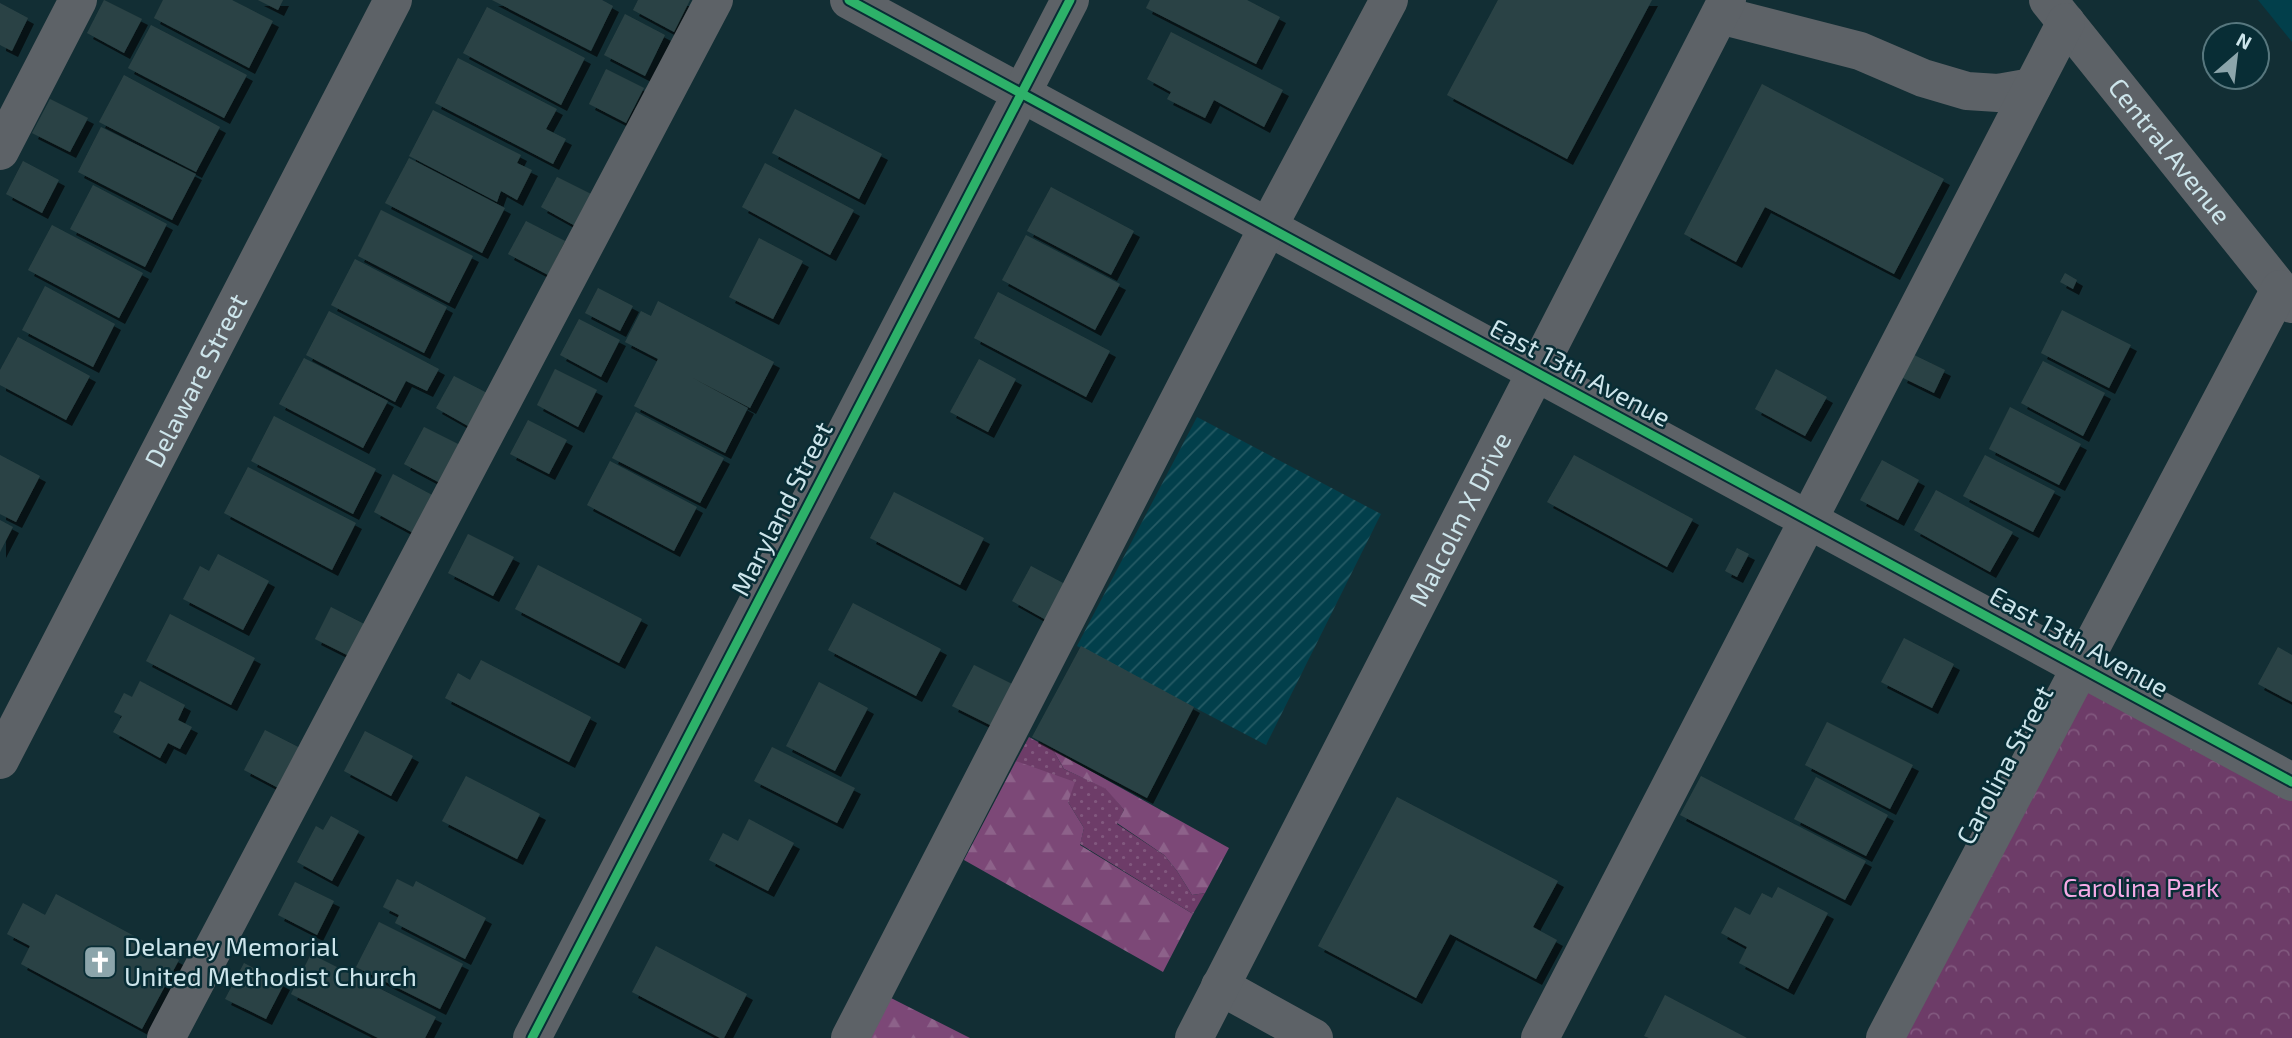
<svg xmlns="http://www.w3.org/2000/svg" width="2292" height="1038" font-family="'Exo 2',sans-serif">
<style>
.built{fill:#023f4b}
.industrial{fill:url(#industrial-furrows)}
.grass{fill:url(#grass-dots)}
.forest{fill:url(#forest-firs)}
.park{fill:url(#park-crowns)}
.building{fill:#2c4345;filter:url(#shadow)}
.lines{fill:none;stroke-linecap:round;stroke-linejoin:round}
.minor{stroke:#5d6267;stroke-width:38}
.cycleway-casing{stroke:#082d35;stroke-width:13}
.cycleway{stroke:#2db169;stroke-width:9}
.labels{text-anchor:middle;stroke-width:5;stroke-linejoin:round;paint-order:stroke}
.street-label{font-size:26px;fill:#cde5eb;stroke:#082d35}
.park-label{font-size:26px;fill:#f6abe6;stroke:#082d35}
.poi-label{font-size:26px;fill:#cde5eb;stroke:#082d35;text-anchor:start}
</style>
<defs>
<pattern id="industrial-furrows" width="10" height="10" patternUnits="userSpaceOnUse" patternTransform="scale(1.75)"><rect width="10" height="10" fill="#023f4b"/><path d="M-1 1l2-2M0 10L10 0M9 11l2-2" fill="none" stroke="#265b65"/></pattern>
<pattern id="grass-dots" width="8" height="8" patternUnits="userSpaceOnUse" patternTransform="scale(1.75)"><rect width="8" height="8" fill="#6d3c68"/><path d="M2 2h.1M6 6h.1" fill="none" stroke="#81587e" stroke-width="1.8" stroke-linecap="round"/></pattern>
<pattern id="forest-firs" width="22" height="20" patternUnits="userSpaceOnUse" patternTransform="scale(1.75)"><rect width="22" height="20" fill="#7c4877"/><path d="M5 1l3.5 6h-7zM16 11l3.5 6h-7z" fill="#8d628a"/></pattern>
<pattern id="park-crowns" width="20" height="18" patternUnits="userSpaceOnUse" patternTransform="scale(1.75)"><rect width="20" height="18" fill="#6d3c68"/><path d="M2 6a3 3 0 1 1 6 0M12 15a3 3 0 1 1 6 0" fill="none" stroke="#81587e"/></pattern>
<filter id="shadow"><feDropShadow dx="6" dy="6" stdDeviation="0" flood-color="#0009"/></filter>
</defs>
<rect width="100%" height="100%" fill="#122e34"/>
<path class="built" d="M2258 0H2292V42Z"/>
<path class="industrial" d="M1197 417 1381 514 1266 745 1077 646Z"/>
<path class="grass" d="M1029 737 1053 750 1064 769 1107 789 1124 810 1117 824 1164 855 1177 871 1192 895 1205 893 1193 914 1080 844 1084 828 1068 802 1016 761Z"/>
<path class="forest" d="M1053 750 1229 848 1205 893 1192 895 1177 871 1164 855 1117 823 1124 810 1106 789 1064 769Z
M1016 761 1075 782 1068 802 1084 828 1080 845 1193 914 1163 972 964 860Z
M891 998 970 1038H870Z"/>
<path class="park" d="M2080 684 2292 797V1038H1891Z"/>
<path class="building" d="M104 0 142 19 124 53 87 33Z
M163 0H232L273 21 249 68 154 18Z
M258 0H283L278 10Z
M492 0H602L613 6 591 51Z
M638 0H690L674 32 633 10Z
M1150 0H1247L1280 17 1256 64 1146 8Z
M1498 0H1652L1567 159 1447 95Z
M0 3 28 18 12 51 0 45Z
M487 7 585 58 561 105 463 53Z
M625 14 665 35 645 76 604 55Z
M151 25 247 75 224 118 128 68Z
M1171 32 1283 90 1264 127 1214 100 1205 118 1167 99 1171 92 1147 79Z
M458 58 557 109 546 129 566 139 553 164 435 103Z
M606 69 644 88 626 123 589 104Z
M124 75 220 127 196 172 99 122Z
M1762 84 1944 179 1894 274 1765 207 1736 262 1684 234Z
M50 99 88 118 70 152 32 133Z
M795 109 882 154 859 199 772 153Z
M433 110 521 155 517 163 532 170 517 200 501 191 497 202 409 156Z
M101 127 196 174 172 220 78 172Z
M409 158 505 208 482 253 385 203Z
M23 161 59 180 42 213 6 194Z
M765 163 854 210 830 255 742 207Z
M557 177 593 195 577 227 541 207Z
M93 185 167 224 145 267 70 229Z
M1051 187 1134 231 1111 275 1027 231Z
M381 210 473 256 449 303 358 256Z
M526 221 565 241 548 275 508 254Z
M52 225 143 273 119 318 28 270Z
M1026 235 1120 284 1095 330 1002 280Z
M759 238 803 261 773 319 729 297Z
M355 259 447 307 424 353 331 305Z
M2065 273 2077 280 2073 289 2060 282Z
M45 286 115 324 93 367 22 330Z
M598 288 633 306 620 331 585 313Z
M998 292 1110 351 1086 397 974 338Z
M658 301 774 362 750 408 691 377 748 408 725 453 634 406 658 359 625 342 641 311 651 316Z
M2062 310 2131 345 2109 388 2041 353Z
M329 311 439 369 427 391 406 381 395 402 306 355Z
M579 319 620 340 601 377 560 355Z
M18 337 90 376 66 420 0 385V370Z
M1912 354 1945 370 1934 393 1901 377Z
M304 358 388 401 363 448 279 404Z
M979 359 1016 379 988 432 950 412Z
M2043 361 2105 393 2083 436 2021 403Z
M555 369 597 390 578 427 537 405Z
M1776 369 1827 397 1805 436 1755 409Z
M454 376 493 396 475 430 436 408Z
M2010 407 2081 444 2059 485 1989 449Z
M636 412 724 458 700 503 612 458Z
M274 416 376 469 353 514 251 461Z
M528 420 567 440 549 474 510 454Z
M424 427 462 446 442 484 404 464Z
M0 455 40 476 16 522 0 514Z
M1574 455 1693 519 1667 567 1547 502Z
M1985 455 2055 491 2033 532 1963 496Z
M1882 460 1919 480 1898 520 1860 500Z
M610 461 697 507 674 551 587 505Z
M248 467 356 523 332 570 224 513Z
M393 474 434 496 415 534 374 512Z
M1936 490 2013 532 1990 572 1914 530Z
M894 492 984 538 960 585 870 538Z
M0 520 13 527 0 552Z
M468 534 514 557 493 596 448 573Z
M1737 548 1749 554 1737 577 1725 571Z
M218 554 269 581 243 630 183 599 200 566 209 571Z
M538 565 642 619 619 663 515 609Z
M1031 566 1065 584 1046 620 1012 601Z
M853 603 941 649 916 696 828 650Z
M331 607 372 628 355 659 315 639Z
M170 614 255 658 231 705 146 661Z
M1904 638 1954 664 1932 708 1881 682Z
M1081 646 1194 707 1147 798 1032 737Z
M2278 647 2292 655V702L2258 684Z
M481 660 591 717 569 762 445 698 458 673 470 680Z
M974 665 1016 686 994 727 952 706Z
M140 681 185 705 178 720 192 727 180 749 168 743 160 758 113 732 122 716 114 712 124 693 132 697Z
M819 682 868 708 835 771 786 746Z
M1827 722 1913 765 1890 809 1805 765Z
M265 730 306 751 284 791 244 770Z
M365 731 413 756 391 796 344 771Z
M772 747 855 788 837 823 754 781Z
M466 776 540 814 517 859 442 821Z
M1701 776 1866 861 1845 900 1680 815Z
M1816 777 1888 815 1866 856 1794 819Z
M1397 797 1558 881 1533 927 1557 940 1536 979 1450 934 1416 998 1318 946Z
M331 816 359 831 332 881 297 862 316 826 323 830Z
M749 819 794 843 768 891 709 860 723 833 738 841Z
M397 879 413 887 416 881 486 918 465 959 395 923 399 915 383 907Z
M295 882 334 901 317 935 278 915Z
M1778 887 1828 913 1788 989 1739 963 1747 947 1721 933 1735 907 1750 915 1762 893 1772 898Z
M56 894 179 960 142 1029 21 964 30 946 7 934 23 903 45 915Z
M379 922 463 964 440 1009 356 967Z
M656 946 747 994 724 1038H720L632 992Z
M311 954 436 1017 425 1038H378L291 994Z
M244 963 284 984 266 1019 225 999Z
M1665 995 1747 1038H1649L1644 1036Z"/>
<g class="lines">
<g class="minor">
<path d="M849 0 2292 782"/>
<path id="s1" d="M2048 0 2292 304"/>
<path d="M1720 15 1860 51 1923 78 1967 91 1998 93 2032 87"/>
<path d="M0 151 78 0"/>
<path id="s2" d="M0 760 393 0"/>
<path d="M1220 986 1314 1038"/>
<path d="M166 1038 714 0"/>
<path d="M532 1038 1070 0"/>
<path d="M850 1038 1268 227 1389 0"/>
<path id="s3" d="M1194 1038 1727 0"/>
<path d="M1540 1038 2066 22"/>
<path d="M1885 1038 2280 289"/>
</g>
<g class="cycleway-casing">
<path id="cycleway" d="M849 0 2292 782
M532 1038 1070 0"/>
</g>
<use href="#cycleway" class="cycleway"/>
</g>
<defs>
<g id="church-square" transform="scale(1.75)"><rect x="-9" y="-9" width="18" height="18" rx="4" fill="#8ca5ab" stroke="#082d35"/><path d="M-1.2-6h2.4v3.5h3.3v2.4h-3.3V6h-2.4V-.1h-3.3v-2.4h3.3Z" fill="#fff"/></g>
</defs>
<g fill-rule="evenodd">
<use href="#church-square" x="100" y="962"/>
</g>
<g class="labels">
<g class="street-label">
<text dy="9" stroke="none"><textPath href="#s1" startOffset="194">Central Avenue</textPath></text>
<text transform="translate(1580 373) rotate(28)" y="9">East 13th Avenue</text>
<text dy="9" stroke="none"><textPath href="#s2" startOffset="427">Delaware Street</textPath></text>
<text transform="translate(782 509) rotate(-63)" y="9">Maryland Street</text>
<text dy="9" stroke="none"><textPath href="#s3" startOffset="583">Malcolm X Drive</textPath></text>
<text transform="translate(2079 642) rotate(29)" y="9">East 13th Avenue</text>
<text transform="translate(2005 765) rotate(-62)" y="9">Carolina Street</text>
</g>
<g class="park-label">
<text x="2141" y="897">Carolina Park</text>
</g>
<g class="poi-label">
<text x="124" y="956">Delaney Memorial<tspan x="124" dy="30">United Methodist Church</tspan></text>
</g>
</g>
<g transform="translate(2236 56) rotate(28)"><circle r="33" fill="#082d35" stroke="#57777e" stroke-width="2"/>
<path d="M0-5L12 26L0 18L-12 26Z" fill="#8ca5ab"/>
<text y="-10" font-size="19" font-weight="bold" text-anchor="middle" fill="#cde5eb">N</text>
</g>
</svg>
